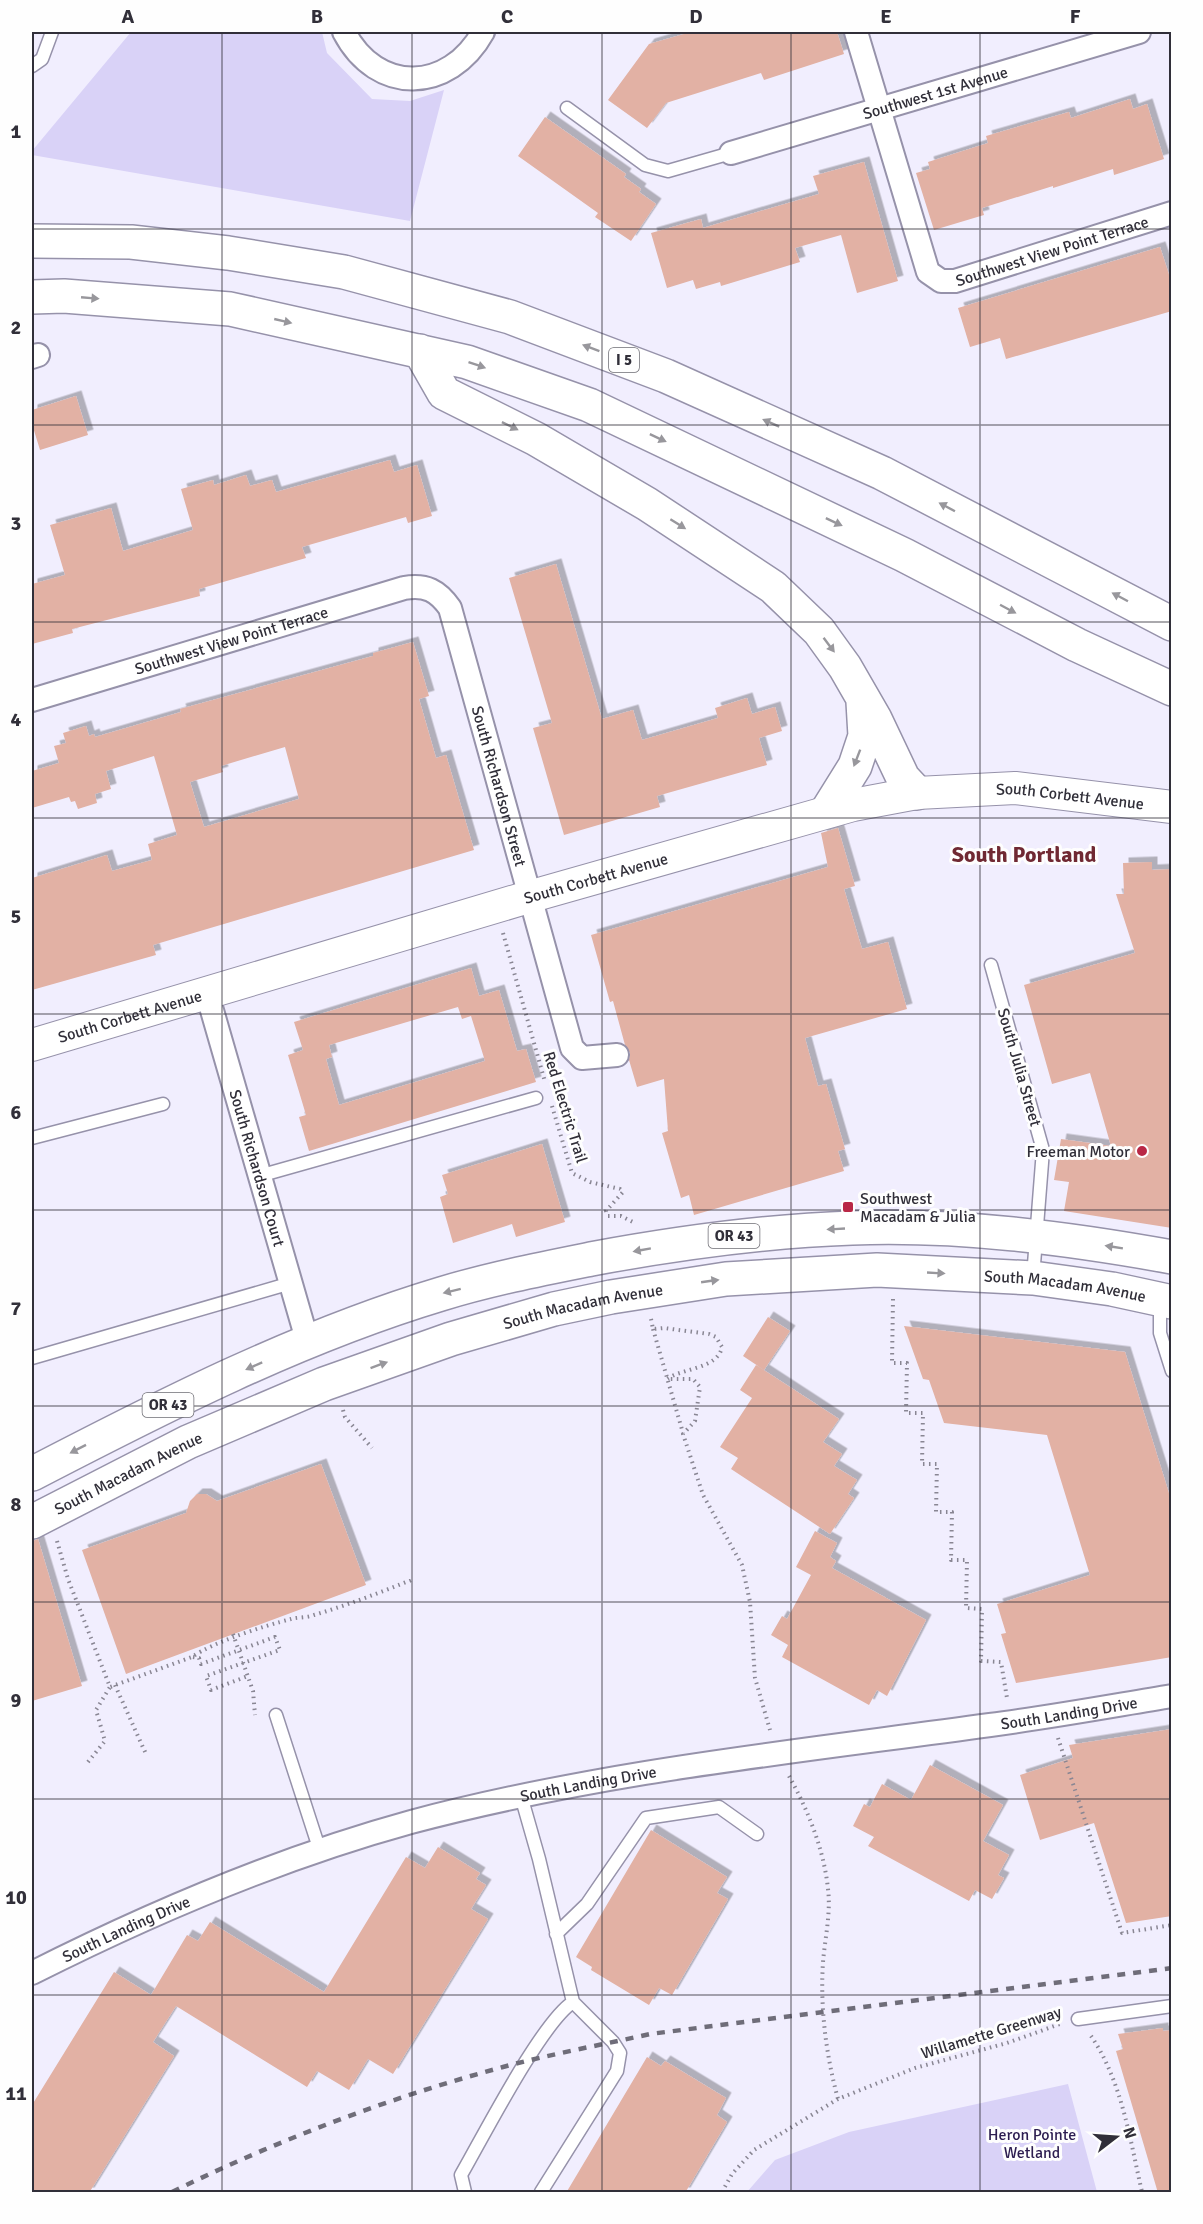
<svg xmlns="http://www.w3.org/2000/svg" width="1203" height="2224" font-family="Signika,sans-serif">
<style>
.green{fill:#d9d2f7}
.building{fill:#e2b1a4;fill-rule:evenodd;filter:url(#shadow)}
.lines{fill:none;stroke-linecap:round;stroke-linejoin:round}
.lane-casing{stroke:#9692aa;stroke-width:15}
.street-casing{stroke:#9692aa;stroke-width:26}
.secondary-casing{stroke:#9692aa;stroke-width:34}
.primary-casing{stroke:#9692aa;stroke-width:36}
.highway-casing{stroke:#9692aa;stroke-width:36}
.path{stroke:#898693;stroke-width:4;stroke-dasharray:1.5 4.5;stroke-linecap:butt}
.lane{stroke:#fff;stroke-width:12}
.street{stroke:#fff;stroke-width:22}
.secondary{stroke:#fff;stroke-width:32}
.primary{stroke:#fff;stroke-width:33}
.highway{stroke:#fff;stroke-width:33}
.rail{stroke:#6f6d79;stroke-width:4.5;stroke-dasharray:8 8;stroke-linecap:butt}
.oneway{fill:#98979c}
.grid{fill:none;stroke:#312f39;stroke-width:1.5;stroke-opacity:0.55}
.poi-dot{fill:#b92846;stroke:#fefefe;stroke-width:2}
.labels{text-anchor:middle;stroke-width:6;stroke-linejoin:round;paint-order:stroke}
.shield{fill:#fefefe;stroke:#6e6d74;stroke-width:1.5}
.shield-label{font-size:15px;font-weight:bold;fill:#312f39}
.street-label{font-size:16px;fill:#312f39;stroke:#fefefe}
.poi-label{font-size:16px;fill:#312f39;stroke:#fefefe;text-anchor:end}
.park-label{font-size:16px;fill:#2c1d50;stroke:#fefefe}
.district-label{font-size:22px;font-weight:bold;fill:#702933;stroke:#fefefe}
.neatline{fill:none;stroke:#312f39;stroke-width:2}
.grid-label{font-size:20px;text-anchor:middle;font-weight:bold;fill:#312f39}
</style>
<defs>
<filter id="shadow"><feDropShadow dx="5.5" dy="-5.5" stdDeviation="0" flood-color="#0004"/></filter>
</defs>
<rect width="100%" height="100%" fill="#f1eefe"/>
<path class="green" d="M131 32H322L327 53 372 99 410 101 444 90 410 221 32 155V151Z
M1068 2084 1097 2192H747L775 2160 849 2132Z"/>
<path class="building" d="M691 32H837L844 54 764 80 761 73 666 103 647 128 608 100 649 44Z
M1130 99 1133 109 1147 104 1164 159 1114 175 1113 169 1053 188V186L982 208 984 215 934 230 916 173 930 169 928 162 988 143 986 136 1069 112 1071 118Z
M545 117 626 174 624 177 641 189 639 192 656 204 631 241 595 217 598 213 518 156Z
M864 162 898 281 857 293 841 235 795 248 800 262 721 286 720 282 696 289 693 280 667 288 651 233 701 219 703 228 819 194 813 176Z
M1160 247 1172 284V311L1006 359 1000 338 970 347 958 308Z
M76 396 88 435 40 450 32 424V410Z
M390 460 394 472 417 465 432 516 408 523 406 517 302 547 306 558 199 589 200 596 72 629 73 633 32 644V584L65 575 50 525 111 508 123 551 193 530 181 489 213 480 214 485 246 475 250 486 272 480 276 492Z
M556 564 602 719 633 710 642 740 718 718 715 708 747 698 752 714 775 707 782 731 759 738 767 765 657 796 660 807 564 835 533 728 552 723 509 578Z
M413 642 429 696 419 699 436 758 446 755 474 850 153 945 156 955 32 990V878L107 855 112 871 152 860 148 844 177 835 154 756 106 771 111 789 95 794 97 803 78 809 75 801 71 802 69 797 32 808V771L59 763 54 746 66 743 63 733 86 726 89 736 94 734 95 737 181 712 180 709 373 656V653ZM285 747 299 799 204 827 190 782 223 772 221 766Z
M838 828 855 886 844 889 862 949 888 942 907 1009 805 1038 818 1086 826 1084 845 1149 838 1151 844 1171 694 1215 689 1195 681 1198 662 1133 668 1131 664 1079 637 1087 629 1060 630 1053 625 1045 613 1001 610 1002 591 935 828 867 821 833Z
M1152 862V870L1172 869V1228L1064 1211 1069 1182 1054 1180 1061 1139 1111 1146 1090 1073 1052 1084 1024 985 1135 953 1116 894H1124L1123 863Z
M471 968 479 996 499 990 517 1051 526 1049 536 1082 309 1151 299 1117 306 1115 288 1055 303 1050 294 1022ZM458 1007 462 1019 471 1016 485 1061 339 1105 326 1059 332 1057 329 1045Z
M542 1144 565 1222 516 1237 512 1224 453 1243 440 1197 448 1194 442 1175Z
M768 1317 790 1331 764 1370 743 1356Z
M904 1326 1125 1352 1172 1503V1657L1016 1683 1001 1634 1006 1633 997 1604 1090 1575 1047 1435 944 1423 929 1380 923 1379Z
M756 1365 839 1419 823 1442 842 1454 834 1466 857 1480 848 1494 854 1498 830 1534 731 1469 738 1458 720 1447 752 1398 740 1390Z
M321 1464 366 1585 126 1674 82 1550 186 1513 190 1501 197 1494H206L217 1501Z
M815 1531 837 1543 830 1557 836 1561 832 1568 926 1620 887 1696 877 1690 869 1705 782 1657 788 1645 771 1635 782 1616 787 1619 811 1575 796 1567Z
M38 1539 82 1686 32 1701V1541Z
M1172 1729V1916L1126 1923 1094 1823 1040 1840 1020 1775 1073 1758 1069 1745Z
M930 1765 1003 1805 983 1841 1009 1855 998 1875 1004 1878 992 1899 975 1890 969 1901 868 1846 874 1837 853 1826 864 1804 870 1807 882 1784 911 1800Z
M651 1830 727 1877 717 1893 728 1899 672 1995 659 1988 649 2005 591 1970 592 1967 576 1957Z
M438 1847 480 1873 476 1879 486 1885 471 1909 488 1919 393 2074 368 2059 349 2090 317 2071 307 2087 176 2006 153 2042 174 2056 89 2193H32V2105L114 1972 151 1995 187 1935 198 1941 210 1922 324 1992 406 1857 425 1868Z
M1163 2028V2031L1172 2030V2193H1158L1116 2051 1123 2049 1118 2034Z
M647 2057 661 2066 665 2061 726 2098 717 2115 727 2122 685 2193H566Z"/>
<g class="lines">
<g class="lane-casing">
<path id="lane" d="M32 66 42 59 52 32
M567 108 645 165 668 171 731 153
M991 965 1043 1150 1033 1277
M32 1138 163 1104
M259 1176 536 1098
M1160 1302V1333L1172 1371
M32 1358 291 1283
M276 1715 320 1851
M521 1796 539 1859 573 2002 613 2042 620 2053 617 2071 541 2192
M556 1934 587 1904 646 1818 719 1807 757 1834
M1078 2019 1172 2006
M465 2192 461 2175C483 2137 541 2023 573 2002"/>
</g>
<g class="street-casing">
<g id="street">
<path d="M344 32C377 95 449 93 483 32"/>
<path id="s1" d="M856 32 928 272 941 281H955L1172 213"/>
<path id="s2" d="M731 153 1139 32"/>
<path d="M32 357 38 355"/>
<path id="s3" d="M32 700 404 588C426 584 438 591 450 608L572 1048 582 1058 617 1055"/>
<path id="s4" d="M207 993 308 1343"/>
<path id="s5" d="M32 1973C153 1912 280 1858 411 1822 603 1771 794 1752 990 1725 1051 1717 1111 1706 1172 1696"/>
</g>
</g>
<g class="secondary-casing">
<g id="secondary">
<path id="s6" d="M32 1045 532 896 853 805 917 793 1015 788 1172 807"/>
</g>
</g>
<g class="primary-casing">
<g id="primary">
<path d="M32 1474C163 1406 298 1337 441 1294 490 1279 541 1269 591 1259 677 1243 764 1231 852 1228 958 1224 1067 1238 1172 1257"/>
<path id="s7" d="M32 1522 188 1442 324 1384 451 1339 554 1309 611 1297 726 1279 877 1270 1033 1278 1112 1289 1172 1302"/>
</g>
</g>
<g class="highway-casing">
<path id="highway" d="M32 241 131 242 228 253 344 272 510 317 666 376 882 473 1172 624
M32 297 64 296 230 309 467 362 589 405 904 555 1077 645 1172 689
M420 351 444 393 536 439 647 504 773 587 819 631 845 667 875 719 903 778 917 793
M827 811 855 766 865 736 863 702"/>
</g>
<path class="path" d="M503 933 545 1082
M552 1106 572 1173 590 1182 620 1189 623 1192 606 1211 608 1216H621L633 1222
M893 1299 892 1363H907L906 1413H923L922 1464H937L936 1512H952L951 1560H967L966 1608 982 1609 981 1661 1001 1662 1007 1698
M651 1319 653 1329 664 1328 709 1334 716 1337 722 1347C718 1369 682 1368 667 1379H693L700 1387 695 1421 683 1434 703 1495 742 1565 750 1602 755 1678 770 1730
M653 1329 683 1433
M343 1410 345 1417 372 1448
M57 1541 68 1579 110 1687 192 1657C213 1642 264 1626 291 1619 298 1617 306 1618 314 1615 348 1605 381 1592 414 1579
M233 1634 253 1691 255 1715
M193 1657 199 1658 201 1664 275 1637 280 1650 206 1676 211 1690 248 1676
M115 1685 146 1754
M1058 1738 1122 1933 1172 1925
M88 1762 105 1741 96 1710 110 1687
M789 1776C808 1810 824 1850 828 1889 831 1913 825 1938 823 1962 820 2008 826 2055 838 2099
M1091 2036C1122 2081 1130 2140 1142 2192
M722 2192 732 2174 754 2150 838 2099 915 2068 1007 2043 1060 2024"/>
<use href="#lane" class="lane"/>
<use href="#street" class="street"/>
<use href="#secondary" class="secondary"/>
<use href="#primary" class="primary"/>
<use href="#highway" class="highway"/>
<path class="rail" d="M172 2192C278 2140 388 2098 503 2067 551 2054 601 2045 650 2034L1172 1968"/>
</g>
<defs><path id="oneway-solid" d="M-6-.8H1V-3.2L6.5 0L1 3.2V.8H-6Z" transform="scale(1.5)"/></defs>
<g class="oneway">
<use href="#oneway-solid" transform="translate(90 298) rotate(5)"/>
<use href="#oneway-solid" transform="translate(283 321) rotate(13)"/>
<use href="#oneway-solid" transform="translate(591 348) rotate(-159)"/>
<use href="#oneway-solid" transform="translate(477 365) rotate(19)"/>
<use href="#oneway-solid" transform="translate(771 423) rotate(-156)"/>
<use href="#oneway-solid" transform="translate(510 426) rotate(26)"/>
<use href="#oneway-solid" transform="translate(658 438) rotate(25)"/>
<use href="#oneway-solid" transform="translate(947 507) rotate(-152)"/>
<use href="#oneway-solid" transform="translate(834 522) rotate(25)"/>
<use href="#oneway-solid" transform="translate(678 524) rotate(32)"/>
<use href="#oneway-solid" transform="translate(1120 597) rotate(-152)"/>
<use href="#oneway-solid" transform="translate(1008 609) rotate(28)"/>
<use href="#oneway-solid" transform="translate(829 645) rotate(53)"/>
<use href="#oneway-solid" transform="translate(857 758) rotate(111)"/>
<use href="#oneway-solid" transform="translate(836 1229) rotate(177)"/>
<use href="#oneway-solid" transform="translate(1114 1247) rotate(-171)"/>
<use href="#oneway-solid" transform="translate(642 1250) rotate(170)"/>
<use href="#oneway-solid" transform="translate(936 1273) rotate(3)"/>
<use href="#oneway-solid" transform="translate(710 1281) rotate(-8)"/>
<use href="#oneway-solid" transform="translate(452 1291) rotate(166)"/>
<use href="#oneway-solid" transform="translate(379 1365) rotate(-20)"/>
<use href="#oneway-solid" transform="translate(254 1366) rotate(156)"/>
<use href="#oneway-solid" transform="translate(78 1449) rotate(153)"/>
</g>
<path class="grid" d="M222 32V2192M412 32V2192M602 32V2192M791 32V2192M980 32V2192M32 229H1172M32 425H1172M32 622H1172M32 818H1172M32 1014H1172M32 1210H1172M32 1406H1172M32 1602H1172M32 1799H1172M32 1995H1172"/>
<g class="poi-dot">
<circle cx="1142" cy="1151" r="6"/>
<rect x="842" y="1201" width="12" height="12" rx="3"/>
</g>
<g class="labels">
<g class="shield">
<rect x="609" y="348" width="30" height="24" rx="4.5"/>
<rect x="708.5" y="1224" width="51" height="24" rx="4.5"/>
<rect x="142.5" y="1393" width="51" height="24" rx="4.5"/>
</g>
<g class="shield-label">
<text x="624" y="365">I 5</text>
<text x="734" y="1241">OR 43</text>
<text x="168" y="1410">OR 43</text>
</g>
<g class="street-label">
<text dy="6" stroke="none"><textPath href="#s2" startOffset="213">Southwest 1st Avenue</textPath></text>
<text dy="6" stroke="none"><textPath href="#s1" startOffset="382">Southwest View Point Terrace</textPath></text>
<text dy="6" stroke="none"><textPath href="#s3" startOffset="208">Southwest View Point Terrace</textPath></text>
<text dy="6" stroke="none"><textPath href="#s3" startOffset="627">South Richardson Street</textPath></text>
<text dy="6" stroke="none"><textPath href="#s6" startOffset="1074">South Corbett Avenue</textPath></text>
<text dy="6" stroke="none"><textPath href="#s6" startOffset="588">South Corbett Avenue</textPath></text>
<text dy="6" stroke="none"><textPath href="#s6" startOffset="102">South Corbett Avenue</textPath></text>
<text transform="translate(1020 1067) rotate(74)" y="6">South Julia Street</text>
<text transform="translate(566 1107) rotate(73)" y="6">Red Electric Trail</text>
<text dy="6" stroke="none"><textPath href="#s4" startOffset="182">South Richardson Court</textPath></text>
<text dy="6" stroke="none"><textPath href="#s7" startOffset="1080">South Macadam Avenue</textPath></text>
<text dy="6" stroke="none"><textPath href="#s7" startOffset="594">South Macadam Avenue</textPath></text>
<text dy="6" stroke="none"><textPath href="#s7" startOffset="108">South Macadam Avenue</textPath></text>
<text dy="6" stroke="none"><textPath href="#s5" startOffset="1076">South Landing Drive</textPath></text>
<text dy="6" stroke="none"><textPath href="#s5" startOffset="590">South Landing Drive</textPath></text>
<text dy="6" stroke="none"><textPath href="#s5" startOffset="104">South Landing Drive</textPath></text>
<text transform="translate(991 2032) rotate(-17)" y="6">Willamette Greenway</text>
</g>
<g class="poi-label">
<text x="1130" y="1157">Freeman Motor</text>
<text x="860" y="1204" text-anchor="start">Southwest<tspan x="860" dy="18">Macadam &amp; Julia</tspan></text>
</g>
<g class="park-label">
<text x="1032" y="2140">Heron Pointe<tspan x="1032" dy="18">Wetland</tspan></text>
</g>
<g class="district-label">
<text x="1024" y="862">South Portland</text>
</g>
</g>
<rect width="1203" height="2224" fill="none" stroke="#fefefe" stroke-width="66"/>
<g transform="translate(1116 2137) rotate(73)" stroke="#fefefe" stroke-width="4.5" paint-order="stroke">
<path d="M0-4.5L10 22L0 15L-10 22Z" fill="#312f39"/>
<text y="-9" font-size="16" font-weight="bold" text-anchor="middle" fill="#312f39">N</text>
</g>
<rect x="33" y="33" width="1137" height="2158" class="neatline"/>
<g class="grid-label">
<text x="128" y="23">A</text>
<text x="317" y="23">B</text>
<text x="507" y="23">C</text>
<text x="696" y="23">D</text>
<text x="886" y="23">E</text>
<text x="1075" y="23">F</text>
<text x="16" y="138">1</text>
<text x="16" y="334">2</text>
<text x="16" y="530">3</text>
<text x="16" y="726">4</text>
<text x="16" y="923">5</text>
<text x="16" y="1119">6</text>
<text x="16" y="1315">7</text>
<text x="16" y="1511">8</text>
<text x="16" y="1707">9</text>
<text x="16" y="1904">10</text>
<text x="16" y="2100">11</text>
</g>
</svg>
